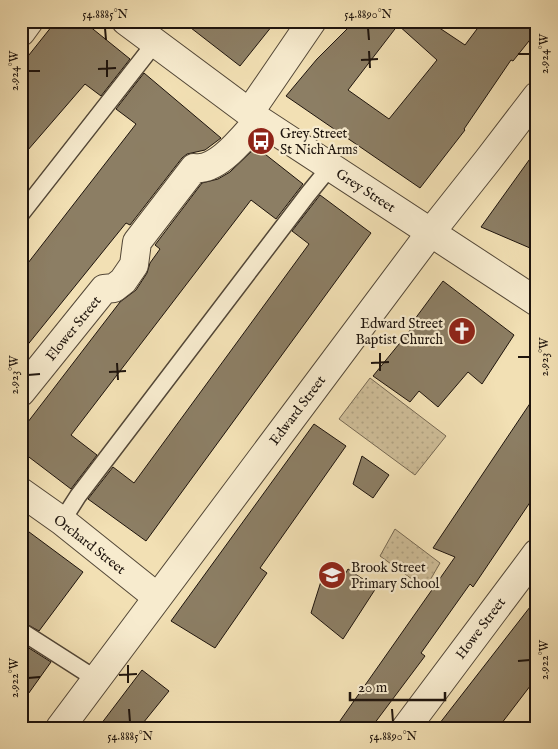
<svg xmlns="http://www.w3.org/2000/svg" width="558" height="749" font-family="'IM FELL English',serif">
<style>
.grass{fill:url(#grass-dots);stroke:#766852}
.building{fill:#8c7e64;stroke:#1e140d;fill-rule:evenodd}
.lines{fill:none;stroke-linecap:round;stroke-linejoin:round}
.service-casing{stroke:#534737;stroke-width:19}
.minor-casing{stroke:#534737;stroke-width:30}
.service{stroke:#f7ebce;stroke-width:16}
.minor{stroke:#f7ebce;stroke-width:28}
.ticks{fill:none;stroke:#1e140d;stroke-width:2}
.labels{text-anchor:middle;stroke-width:4.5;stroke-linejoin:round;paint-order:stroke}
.poi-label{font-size:14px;fill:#1e140d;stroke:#f7ebce;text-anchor:start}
.street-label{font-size:14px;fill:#1e140d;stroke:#f7ebce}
.neatline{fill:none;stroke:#1e140d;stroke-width:2}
.ticks-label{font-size:12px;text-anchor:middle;fill:#1e140d}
</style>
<defs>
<pattern id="grass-dots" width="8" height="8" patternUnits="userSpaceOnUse" patternTransform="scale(1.25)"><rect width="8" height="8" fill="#cebd98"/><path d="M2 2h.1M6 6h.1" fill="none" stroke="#b0a282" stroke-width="1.8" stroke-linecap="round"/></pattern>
</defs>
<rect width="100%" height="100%" fill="#f2e0b4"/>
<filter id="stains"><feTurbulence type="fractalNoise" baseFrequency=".004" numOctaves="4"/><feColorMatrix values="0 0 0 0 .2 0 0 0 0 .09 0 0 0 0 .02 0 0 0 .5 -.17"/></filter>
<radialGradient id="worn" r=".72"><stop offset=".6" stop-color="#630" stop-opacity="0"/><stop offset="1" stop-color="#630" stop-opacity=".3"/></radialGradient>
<path class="grass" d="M370 378 446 436 415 475 339 419Z
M395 529 440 563 429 582 423 587 380 556Z"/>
<path class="building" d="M56 21H83L130 59 101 96 85 84 21 158V65Z
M182 21H276L240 66Z
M355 21H429L465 45 483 21H537V31L513 61 511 60 464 129 465 130 420 188 286 96 317 59ZM398 25 437 60 389 119 348 90Z
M144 73 221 138 205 150 187 154 182 158 130 225 126 223 21 353V272L136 124 116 109Z
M256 147 303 184 276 219 251 200 71 435 97 455 71 489 21 451V431L120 302 136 290 147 273 150 263 160 249 155 245 202 183 218 179 230 172Z
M537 149V251L481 227Z
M320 195 371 233 146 541 88 499 113 467 134 483 309 244 292 231Z
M443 281 514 335 482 384 468 372 438 407 419 391 410 402 373 376 412 328 409 327Z
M537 393V492L473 587 470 584 421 653 425 656 371 728H335L455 557 433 548Z
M314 424 346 446 260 568 267 573 215 648 171 621Z
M362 456 389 475 373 498 353 484Z
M21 526 83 572 39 631 21 621Z
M348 569 376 588 343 639 311 613 323 575 339 586Z
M537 598V677L498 728H436Z
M21 643 51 662 21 704Z
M142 670 169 691 139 728H98Z"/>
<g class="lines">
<g class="service-casing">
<path id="service" d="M21 214 155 43
M62 521 78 496 308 194 330 167
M21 631 96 679"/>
</g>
<g class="minor-casing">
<path id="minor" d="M126 21 259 120 537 302
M21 32 29 21
M249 113 312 21
M21 392 104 289 114 288 123 281 134 265 137 242 194 168C218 172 244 136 259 120
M21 492 62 521 157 597
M60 728 431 232 488 160 537 96
M406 728 537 553"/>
</g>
<use href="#service" class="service"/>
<use href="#minor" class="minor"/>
</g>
<path class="ticks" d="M105 28 106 40M368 28 369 40M369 51 370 68M518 54H530M107 60V77M361 60 378 59M98 69 116 68M28 71H40M380 353V371M518 357H530M117 363 118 380M371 363 389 362M109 372 126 371M28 375 40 374M518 661 530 660M128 665V683M119 675 137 674M28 678 40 677M129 709 130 722M392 709 393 722"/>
<defs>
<g id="bus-disc" transform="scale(1.4375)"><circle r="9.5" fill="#8f2418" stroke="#f7ebce"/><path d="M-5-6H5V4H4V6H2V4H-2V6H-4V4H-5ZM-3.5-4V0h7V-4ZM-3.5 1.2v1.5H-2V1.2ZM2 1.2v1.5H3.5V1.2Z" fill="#fff"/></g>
<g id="church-disc" transform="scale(1.4375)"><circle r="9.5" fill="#8f2418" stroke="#f7ebce"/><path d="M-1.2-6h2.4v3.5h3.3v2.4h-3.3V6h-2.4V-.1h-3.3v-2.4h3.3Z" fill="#fff"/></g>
<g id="school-disc" transform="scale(1.4375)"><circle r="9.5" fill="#8f2418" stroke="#f7ebce"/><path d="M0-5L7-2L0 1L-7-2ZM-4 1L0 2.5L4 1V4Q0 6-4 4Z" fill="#fff"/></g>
</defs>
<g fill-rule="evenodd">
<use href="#bus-disc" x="261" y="141"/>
<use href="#church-disc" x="462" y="331"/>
<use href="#school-disc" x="332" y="575"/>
</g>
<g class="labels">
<g class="poi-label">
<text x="280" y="138">Grey Street<tspan x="280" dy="16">St Nich Arms</tspan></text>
<text x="443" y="328" text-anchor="end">Edward Street<tspan x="443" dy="16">Baptist Church</tspan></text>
<text x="351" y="572">Brook Street<tspan x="351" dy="16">Primary School</tspan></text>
</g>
<g class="street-label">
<text transform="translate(366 190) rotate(33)" y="5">Grey Street</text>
<text transform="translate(73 328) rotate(-51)" y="5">Flower Street</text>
<text transform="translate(297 410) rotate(-53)" y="5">Edward Street</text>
<text transform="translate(90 544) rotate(38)" y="5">Orchard Street</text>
<text transform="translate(480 628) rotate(-53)" y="5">Howe Street</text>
</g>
</g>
<rect width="558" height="749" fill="none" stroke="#f2e0b4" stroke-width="55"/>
<path d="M350 692v8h95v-8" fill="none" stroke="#1e140d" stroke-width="2.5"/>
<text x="358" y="692" font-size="15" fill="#1e140d" stroke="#f7ebce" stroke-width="4" paint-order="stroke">20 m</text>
<rect x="28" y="28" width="502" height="694" class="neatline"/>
<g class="ticks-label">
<text x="105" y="18">54.8885°N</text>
<text x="368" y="18">54.8890°N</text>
<text transform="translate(544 54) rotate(-90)" y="4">2.924°W</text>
<text transform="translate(14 71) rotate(-90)" y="4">2.924°W</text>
<text transform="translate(544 357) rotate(-90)" y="4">2.923°W</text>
<text transform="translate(14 375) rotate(-90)" y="4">2.923°W</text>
<text transform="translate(544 660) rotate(-90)" y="4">2.922°W</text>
<text transform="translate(14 678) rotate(-90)" y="4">2.922°W</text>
<text x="130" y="740">54.8885°N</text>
<text x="393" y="740">54.8890°N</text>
</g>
<rect width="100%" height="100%" filter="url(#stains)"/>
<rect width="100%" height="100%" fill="url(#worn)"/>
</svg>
